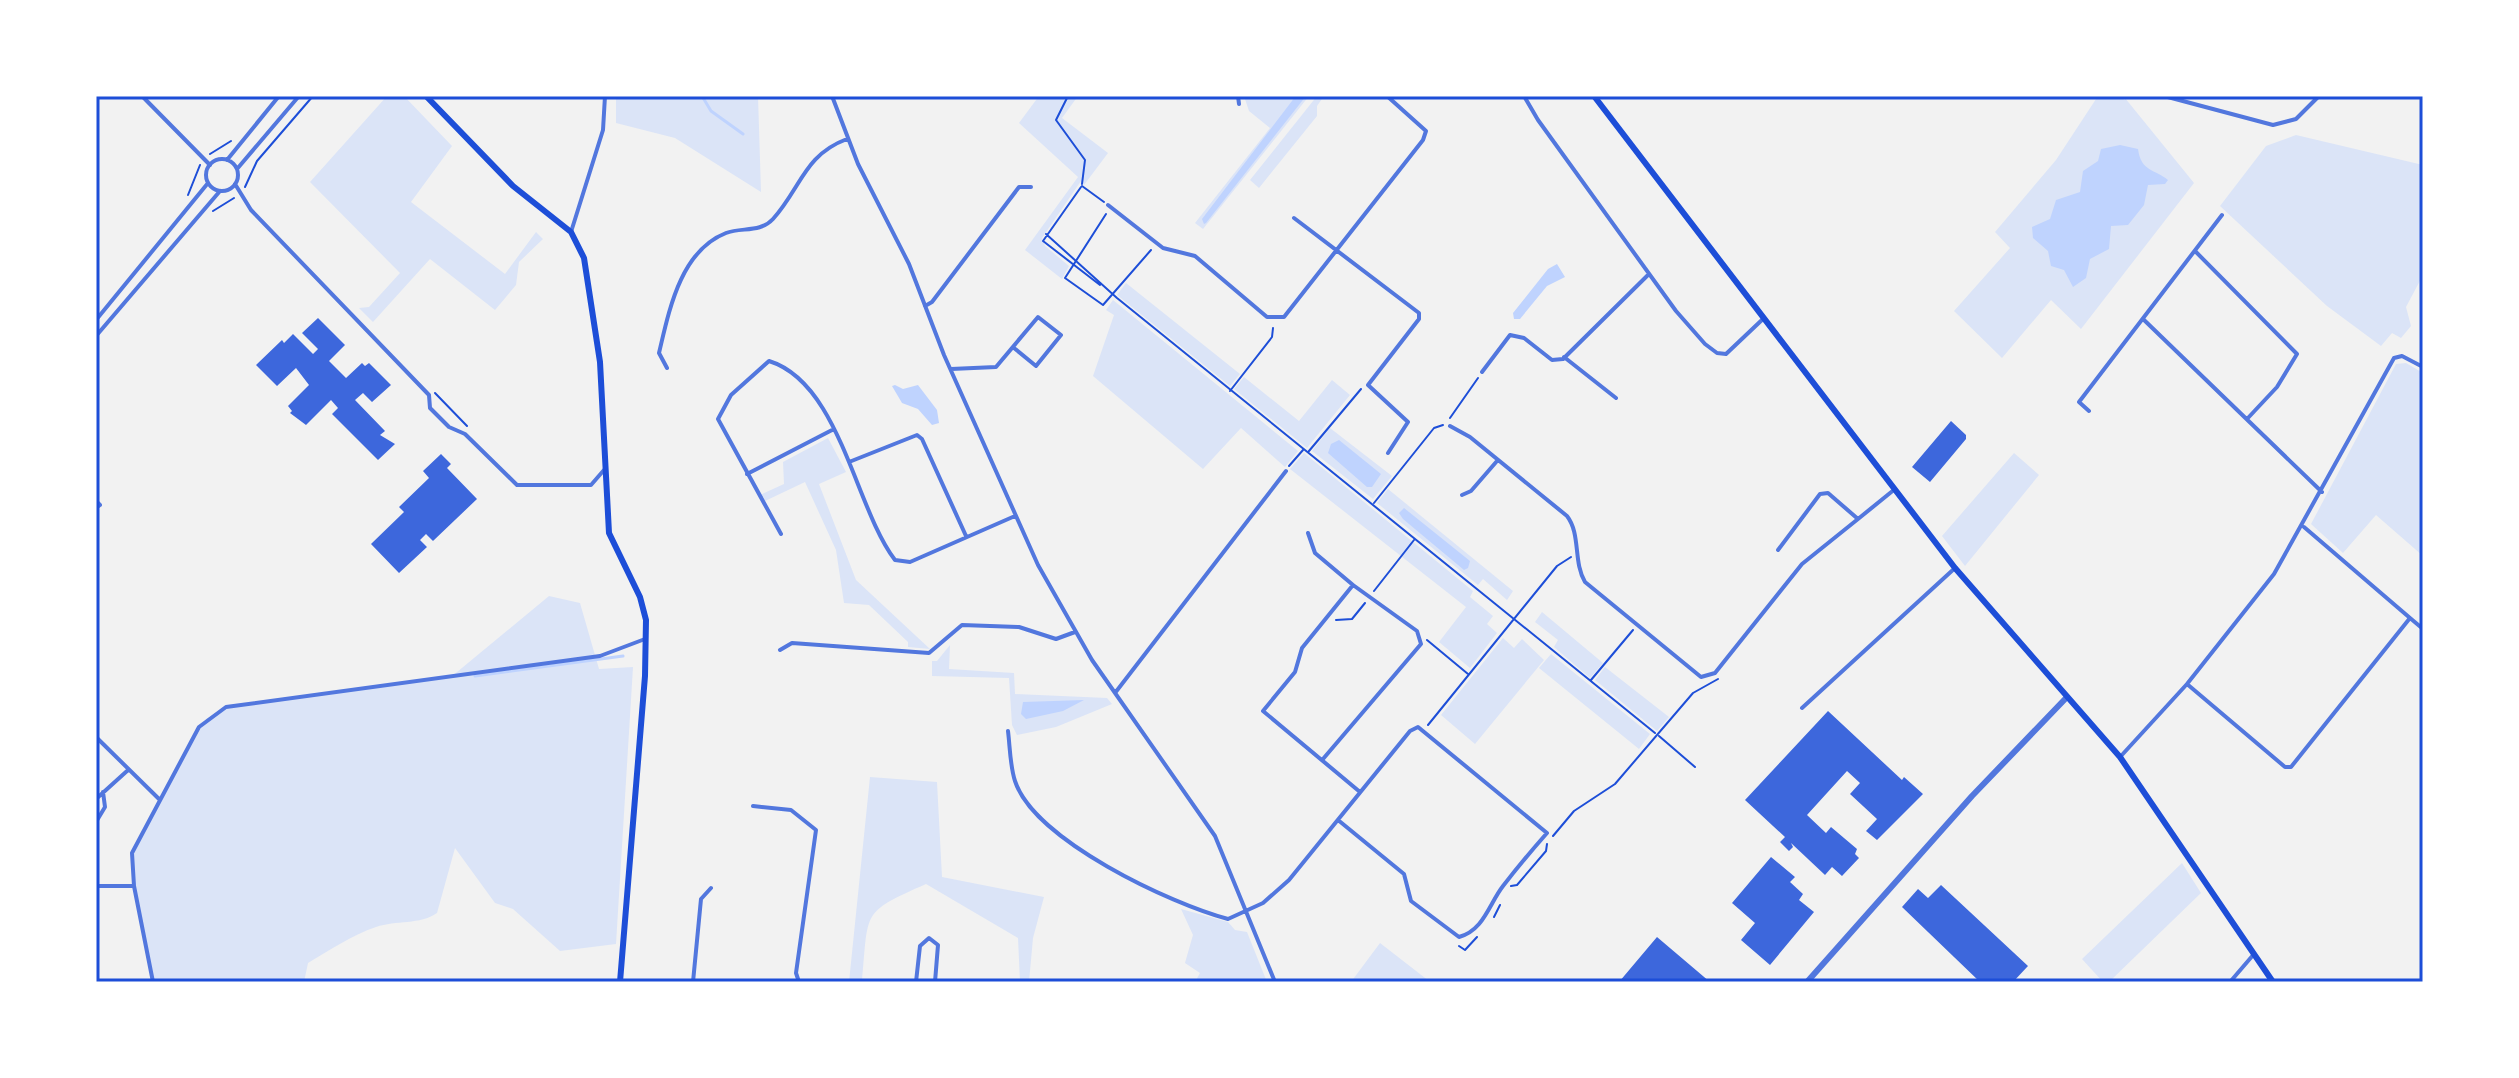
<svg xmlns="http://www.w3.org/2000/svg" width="2519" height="1078" font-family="Signika,sans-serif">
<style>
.green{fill:#dbe4f7}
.water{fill:#bfd3fe}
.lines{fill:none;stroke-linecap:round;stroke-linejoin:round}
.stream{stroke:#bfd3fe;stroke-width:3}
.building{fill:#3d67dc}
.path{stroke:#1d4ed8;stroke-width:2}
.minor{stroke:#5277de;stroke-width:4}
.tertiary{stroke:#5277de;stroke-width:6}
.secondary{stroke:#1d4ed8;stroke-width:6}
.neatline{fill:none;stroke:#1d4ed8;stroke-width:3}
</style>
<rect width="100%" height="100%" fill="#f2f2f2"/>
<path class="green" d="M387 96H404L452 146 411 202 505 274 536 232 543 239 519 262 516 285 495 310 430 259 373 322 359 308 369 307 400 273 310 182Z
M616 96H758L761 192 675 138 616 123Z
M1039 96H1078L1062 118 1108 153 1084 185 1081 181 1042 238 1045 246 1069 266 1062 279 1025 250 1078 177 1019 123Z
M1244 96H1309L1203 229 1195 223 1270 128 1249 111Z
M1317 96H1324L1317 106V116L1259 188 1250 180Z
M2098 96H2118L2125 100V98L2194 183 2081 329 2051 300 2002 358 1954 311 2010 248 1995 232 2056 160Z
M2296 135 2423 165V275L2406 307 2411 326 2401 338 2392 333 2381 346 2327 306 2220 206 2266 146Z
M1126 283 1240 374 1230 386 1117 295Z
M1113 300 1298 451 1285 467 1241 428 1203 469 1093 376 1114 315 1106 310Z
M2406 363 2423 373V556L2376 515 2343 553 2311 524 2396 364Z
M1244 377 1299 421 1332 380 1350 395 1307 448 1234 389Z
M1330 428 1392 476 1373 499 1312 451Z
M828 438 846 472 819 484 856 580 930 649 908 647V642L869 605 844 603 836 550 805 482 765 501 760 495 784 484 783 462Z
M1304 453 1473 591 1470 597 1493 616 1487 624 1497 633 1470 668 1439 642 1466 607 1290 469Z
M2014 453 2039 475 1965 566 1942 536Z
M1388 489 1513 591 1507 600 1483 579 1478 585 1377 503Z
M549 596 580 603 599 669 633 667 616 944 560 951 513 909 495 903 455 848 437 913C420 925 396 920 376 927 352 935 330 950 308 963L304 982H153L134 886 132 853 206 719 226 707 451 677Z
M1542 612 1603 663 1590 678 1554 647 1558 640 1535 622Z
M1503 638 1514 648 1522 639 1544 660 1475 744 1441 715Z
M950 645 949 669 1014 673 1015 694 1107 698 1112 704 1056 727 1017 735 1012 725 1009 678 932 676V661H937Z
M1551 654 1650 734 1639 749 1539 668Z
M1605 667 1669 717 1657 731 1595 680Z
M870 777 937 782 942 877 1044 897 1033 938 1029 982H1020L1018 938 926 884C860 913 869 911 862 982H849Z
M2182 863 2201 893 2109 982H2103L2082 959Z
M1181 909 1228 922 1235 930 1247 932 1267 982H1195L1200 973 1185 963 1193 935Z
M1380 943 1429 981 1428 982H1351Z"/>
<path class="water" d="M1306 96 1206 223 1204 224 1202 219 1295 97Z
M2120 145 2138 149C2141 172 2155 169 2168 180L2165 184 2148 185 2144 205 2128 225 2111 226 2109 249 2090 259 2086 278 2073 287 2064 270 2051 266 2048 251 2033 238 2032 227 2050 219 2056 200 2080 192 2083 171 2098 161 2101 149Z
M1557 264 1565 277 1547 286 1520 319H1514L1513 313 1548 269Z
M895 385 903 389 918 385 937 410 939 423 932 425 918 409 902 403 892 386Z
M1339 440 1381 474 1372 487H1367L1328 453 1331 444Z
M1404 508 1470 561 1468 568 1464 570 1403 519 1399 513Z
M1084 700 1063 711 1026 719 1021 714 1023 702Z"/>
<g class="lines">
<path class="stream" d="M702 96 711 111 743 134
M475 676 623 656"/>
</g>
<path class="building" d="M318 318 345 345 329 361 346 378 362 363 365 366 369 363 391 385 372 402 363 393 355 400 385 431 380 435 395 444 378 460 332 414 338 408 331 400 306 425 290 413 292 411 288 406 309 385 296 368 277 386 256 365 282 340 284 343 293 334 313 354 318 349 302 333Z
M1951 421 1966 435V439L1930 482 1912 467Z
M441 454 451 464 447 468 477 499 433 541 426 534 420 540 427 547 399 573 371 544 404 512 399 507 429 478 423 471Z
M1828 711 1902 780 1904 777 1923 794 1877 840 1866 831 1877 819 1850 794 1860 783 1847 771 1807 815 1826 833 1831 827 1857 849 1855 854 1859 858 1842 876 1832 867 1825 875 1791 843 1793 847 1789 851 1780 842 1785 837 1745 800Z
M1771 857 1795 877 1790 882 1803 894 1799 900 1814 912 1770 965 1741 940 1755 923 1732 903Z
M1941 885 2028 966 2013 982H1980L1902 907 1918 889 1928 898Z
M1657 937 1710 982H1619Z"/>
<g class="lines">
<path class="path" d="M1068 96 1056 120 1085 160 1082 184
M210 154 231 141
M1082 186 1104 202
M245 187 257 161 313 96
M1081 187 1043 241 1100 285
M188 195 200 165
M213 211 234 198
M1106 214 1065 278 1103 305 1151 250
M1046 234 1117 298 1655 733
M1230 391 1272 337 1273 328
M435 393 467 426
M1450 418 1478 378
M1309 451 1361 389
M1289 466 1303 450
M1374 503 1434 428 1443 425
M1374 591 1414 540
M1336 620 1352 619 1365 603
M1427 640 1468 674
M1591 680 1633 630
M1428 725 1557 566 1571 557
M1659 736 1695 767
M1553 836 1574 811 1615 784 1693 693 1718 679
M1511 886 1517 885 1546 851 1547 844
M1494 917 1500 905
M1459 946 1465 950 1477 937"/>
<path class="minor" d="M142 96 210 165
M832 96 858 164 909 264 944 355 1038 565 1092 660 1215 836 1275 982
M1238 96 1239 104
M1524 96 1538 120 1676 311 1705 344 1717 353 1726 354 1764 318
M2164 96 2273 125 2296 119 2319 96
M206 175a16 16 0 1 1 32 0a16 16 0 1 1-32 0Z
M227 160 279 96
M237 169 299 96
M235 184 251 210 429 395 430 408 449 427 465 434 517 485H591L604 470
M1108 205 1163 248 1195 256 1267 317H1284L1423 140 1426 131 1387 96
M1294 218 1419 313V319L1368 385 1408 422 1388 453
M571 232 603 130 605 96
M2195 251 2297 354 2277 387 2247 419
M925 306 932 302 1019 187H1031
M2143 319 2322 492
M96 320 208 183
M96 336 220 191
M1564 357 1616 398
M667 368 659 353C669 311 680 251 726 233 742 227 760 233 773 219 801 188 804 155 847 139
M951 369 996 367 1038 317 1061 335 1036 366 1014 348
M1482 372 1510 335 1524 338 1552 360 1563 359 1649 274
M2089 411 2079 402 2222 215
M1450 426 1470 437 1567 516C1581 534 1573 562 1585 582L1701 677 1715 673 1802 564 1858 519
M849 462 917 435 922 439 966 536
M747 474 834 429
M1462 495 1471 491 1497 461
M96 501 100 505 96 508
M1308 533 1315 553 1353 585
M781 534 718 419 731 395 769 361C840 383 855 508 895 560L910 562 1015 516
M1778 550 1820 494 1828 493 1858 519 1895 489
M2410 618 2423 629
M780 650 792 643 929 653 962 625 1019 627 1056 639 1075 632
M2187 684 2285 767H2291L2410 618 2304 527
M1115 693 1286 471
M1802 708 1955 568
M1008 731C1010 747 1010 766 1015 781 1034 840 1171 904 1228 919L1263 903 1289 880 1410 731 1418 727 1547 833C1532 850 1517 868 1503 886 1489 904 1484 930 1459 937L1411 901 1404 874 1338 820
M96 737 159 799
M2121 756 2187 684 2274 574 2394 358 2402 356 2423 367
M1323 759 1421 644 1417 631 1353 585 1302 648 1295 672 1263 711 1360 792
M96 799 127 771
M753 806 791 810 816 830 796 973 799 982
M96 822 105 807 103 792
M96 886H134
M153 982 134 886 132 853 199 727 226 707 600 656 645 639
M693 982 701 899 711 888
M916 982 920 946 929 938 938 945 935 982
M2230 982 2254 954"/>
<path class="tertiary" d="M1807 982 1972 796 2067 697"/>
<path class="secondary" d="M426 96 513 186 571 232 584 258 600 362 609 533 640 597 646 620 645 676 620 982
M1594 96 1955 568 2120 757 2273 982"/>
</g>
<rect width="2519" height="1078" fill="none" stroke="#ffffff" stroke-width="196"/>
<rect x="98" y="98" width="2323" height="882" class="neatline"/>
</svg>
